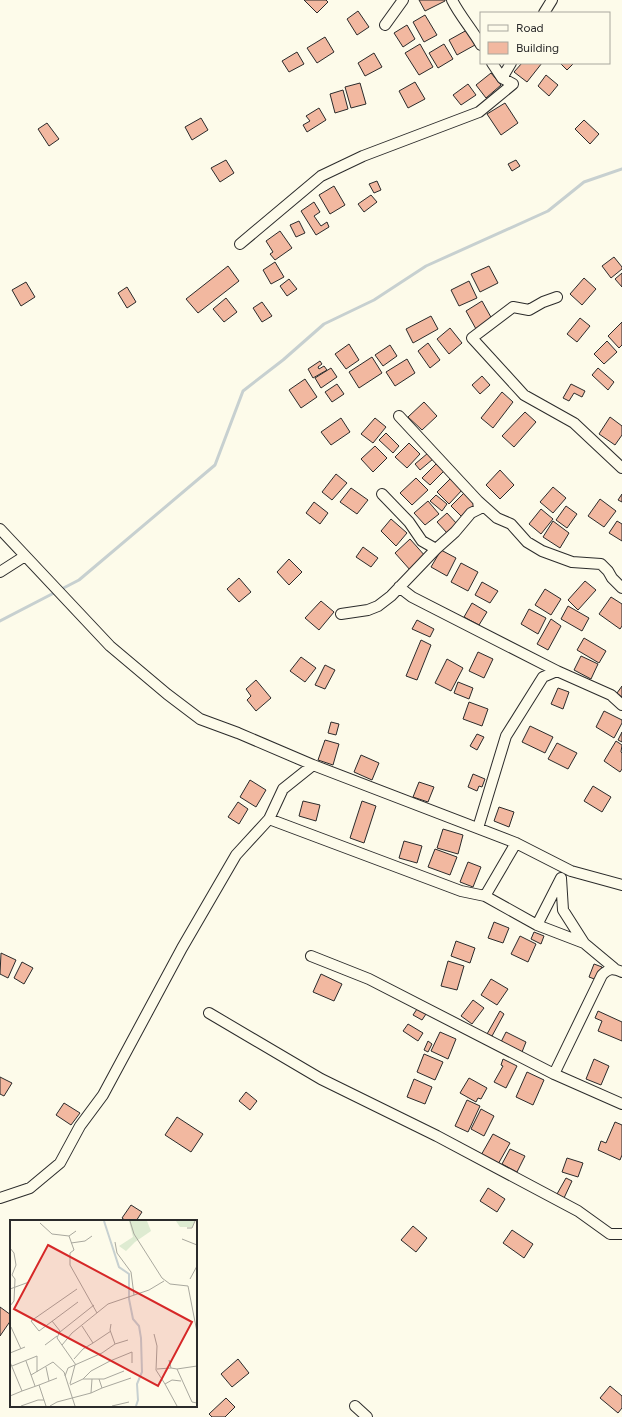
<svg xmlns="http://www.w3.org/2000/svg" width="622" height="1417" font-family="Figtree,sans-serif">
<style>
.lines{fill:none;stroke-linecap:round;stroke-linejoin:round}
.stream{stroke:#c7d0d0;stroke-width:3}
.building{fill:#f2b8a0;stroke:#2b2b2b}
.minor-casing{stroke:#2b2b2b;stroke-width:12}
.minor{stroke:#fdfbea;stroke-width:10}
.inset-river{fill:none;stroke:#c7d0d0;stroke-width:2}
.inset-road{fill:none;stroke:#a9a89e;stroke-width:1}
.view{fill:#d62828;fill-opacity:0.15;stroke:#d62828;stroke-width:2}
.inset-edge{fill:none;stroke:#2b2b2b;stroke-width:2}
</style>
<rect width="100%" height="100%" fill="#fdfbea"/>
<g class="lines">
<path class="stream" d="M0 621 79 580 215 465 243 391 283 360 324 324 374 300 426 266 548 211 584 182 622 169"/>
</g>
<path class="building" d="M304 0H326L328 2 317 13Z
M419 0H445V1L425 11Z
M358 11 369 27 357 35 347 19Z
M425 15 437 35 424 42 413 22Z
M407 25 415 39 403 47 394 33Z
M467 30 475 45 457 55 449 40Z
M325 37 334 52 317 63 307 48Z
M420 44 433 67 419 75 405 53Z
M444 44 453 59 438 68 429 53Z
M297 52 304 64 289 72 282 61Z
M374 53 382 67 365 76 358 63Z
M522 63H542L527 82 514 72Z
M560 63H574L567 70Z
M491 73 501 85 486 98 476 85Z
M546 75 558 85 549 96 538 86Z
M415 82 425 99 408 108 399 91Z
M360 83 366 104 351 108 345 87Z
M468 84 476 95 461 105 453 95Z
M343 90 348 109 335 113 330 94Z
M505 103 518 123 501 135 487 114Z
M319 108 326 120 307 132 303 125 310 121 306 116Z
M201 118 208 130 192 140 185 127Z
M584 120 599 134 590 144 575 129Z
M47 123 59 139 49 146 38 129Z
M226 160 234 173 220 182 211 168Z
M516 160 520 166 512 171 508 164Z
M377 181 381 190 374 193 369 184Z
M334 186 345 205 330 214 319 195Z
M371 195 377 202 364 212 358 204Z
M314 202 320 212 314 216 321 226 327 222 329 227 316 235 301 211Z
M299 221 305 233 296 237 290 225Z
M280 231 292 248 275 260 270 254 273 252 266 241Z
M614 257 622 267V269L611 278 602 266Z
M275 262 284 277 271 284 263 270Z
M228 266 239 281 198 313 186 299Z
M489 266 498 283 480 292 471 274Z
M622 273V287L615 279Z
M584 278 596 289 582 305 570 294Z
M289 279 297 289 287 296 280 286Z
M469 281 477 298 459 306 451 290Z
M26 282 35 297 21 306 12 290Z
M127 287 136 302 127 308 118 293Z
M226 298 237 312 224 322 213 309Z
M482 301 492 319 476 329 466 311Z
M262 302 272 316 262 322 253 308Z
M431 316 438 329 413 343 406 329Z
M580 318 590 326 577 342 567 334Z
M622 322V345L619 348 608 336Z
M450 328 462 343 449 354 437 339Z
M607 341 617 352 604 364 594 354Z
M428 343 440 360 430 368 418 351Z
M349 344 359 360 346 369 335 354Z
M390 345 397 356 383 366 375 355Z
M372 357 382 373 359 388 349 372Z
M407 359 415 373 395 386 386 372Z
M320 361 322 364 318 367 319 369 324 366 327 370 313 378 308 369Z
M331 368 337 377 321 388 315 378Z
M598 368 614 382 608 390 592 375Z
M482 376 490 385 480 394 472 385Z
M305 379 317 397 301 408 289 390Z
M337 384 344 394 332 402 325 392Z
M571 384 585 391 582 397 574 393 569 401 563 398Z
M502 392 513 402 493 428 481 418Z
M424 402 437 416 422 430 408 417Z
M525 412 536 422 514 447 502 436Z
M610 417 622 426V435L615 445 599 434Z
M341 418 350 432 331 445 321 432Z
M375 418 386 427 373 443 361 434Z
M386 433 399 446 393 453 379 440Z
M409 443 420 454 407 468 395 457Z
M375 446 387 458 373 472 361 459Z
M428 453 433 459 420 470 415 464Z
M436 464 444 471 430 485 422 478Z
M500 470 514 485 500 499 486 485Z
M336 474 347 483 332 500 322 492Z
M416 478 428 490 412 505 400 493Z
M451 478 463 489 449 504 437 492Z
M553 487 566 498 553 513 540 502Z
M351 488 368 500 357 514 340 502Z
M465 492 476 503 462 517 451 506Z
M622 494V502L618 500Z
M436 495 447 504 442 511 430 501Z
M600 499 616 511 604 527 588 516Z
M428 501 439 514 425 525 414 513Z
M314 502 328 513 320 524 306 513Z
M566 506 577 514 567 528 556 520Z
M541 509 553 519 541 534 529 524Z
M447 513 457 524 447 533 437 522Z
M391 519 407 533 396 546 381 531Z
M553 521 569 533 560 548 543 537Z
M617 521 622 524V541L609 533Z
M410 539 426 557 411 571 395 553Z
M363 547 378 558 371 567 356 557Z
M441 550 456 558 447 576 431 567Z
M289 559 302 572 289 585 277 572Z
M461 563 478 572 468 591 451 582Z
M239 578 251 592 239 602 227 589Z
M585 581 596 590 578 610 568 600Z
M482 582 498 591 490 603 475 595Z
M545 589 561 599 551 615 535 605Z
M611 597 622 604V626L620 629 599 614Z
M321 601 334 612 319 630 305 618Z
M472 603 487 612 479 625 464 617Z
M568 606 589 618 582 631 561 619Z
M529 609 546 618 538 634 521 624Z
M551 619 561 626 548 650 537 644Z
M417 620 434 629 430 637 412 629Z
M584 638 606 651 599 663 577 650Z
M421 640 431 645 417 680 406 676Z
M478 652 493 659 484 678 469 671Z
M581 656 598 664 591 679 574 670Z
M301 657 316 668 305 682 290 671Z
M447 659 463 668 451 691 435 683Z
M325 665 335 670 325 689 315 685Z
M256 680 271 698 256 711 247 700 251 696 246 689Z
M458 682 473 688 469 699 454 693Z
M622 686V697L617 693Z
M558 688 569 692 563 709 551 704Z
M469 702 488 709 482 726 463 719Z
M604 711 622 720V723L614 738 596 727Z
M331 722 339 724 336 735 328 733Z
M530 726 553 737 545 753 522 742Z
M622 732V742L618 740Z
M477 734 484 737 477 750 470 746Z
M325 740 339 744 333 765 318 760Z
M616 741 622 745 621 752 622 753V769L620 772 604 761Z
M557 743 577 753 568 769 548 759Z
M361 755 379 763 372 780 354 772Z
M473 774 485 779 482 787 479 786 477 791 468 787Z
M250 780 266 790 256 807 240 797Z
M419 782 434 787 428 802 413 797Z
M593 786 611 797 602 812 584 801Z
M303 801 320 805 316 821 299 816Z
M362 801 376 806 364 843 350 838Z
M238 802 248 809 239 824 228 817Z
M499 807 514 812 509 827 494 821Z
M443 829 463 835 458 854 437 848Z
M404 841 422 846 417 863 399 858Z
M435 849 457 857 450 875 428 867Z
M468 862 481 867 473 887 460 882Z
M494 922 509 928 503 943 488 938Z
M534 932 544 936 541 944 531 939Z
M520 936 536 944 528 962 511 954Z
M456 941 475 948 470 963 451 956Z
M1 953 16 960 8 978 0 974Z
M448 961 464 966 457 990 441 986Z
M22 962 33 968 24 984 14 978Z
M594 964 602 967 597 980 589 977Z
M321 974 342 984 334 1001 313 992Z
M491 979 508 989 497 1005 481 995Z
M473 1000 484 1008 472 1024 461 1016Z
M417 1009 426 1014 422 1020 413 1015Z
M500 1011 504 1014 492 1036 487 1034Z
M598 1011 622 1022V1041L598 1031 602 1021 595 1018Z
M408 1024 423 1033 418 1041 403 1031Z
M440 1032 456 1039 448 1059 431 1051Z
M506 1032 526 1042 522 1052 501 1042Z
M428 1041 432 1044 428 1052 424 1050Z
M424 1054 443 1062 435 1080 417 1072Z
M503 1059 517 1066 506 1088 494 1082 503 1066 501 1065Z
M594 1059 609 1066 601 1085 586 1079Z
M527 1072 544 1080 533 1105 516 1097Z
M0 1077 12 1083 4 1096 0 1094Z
M469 1078 487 1088 481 1099 478 1098 476 1102 460 1093Z
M414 1079 432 1087 425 1104 407 1097Z
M246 1092 257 1101 250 1110 239 1101Z
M467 1100 480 1106 468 1132 455 1126Z
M64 1103 80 1113 71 1125 56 1115Z
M481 1109 494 1116 484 1136 471 1129Z
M177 1117 203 1134 191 1152 165 1135Z
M615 1122 622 1125V1155L620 1160 598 1150 601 1141 606 1143Z
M493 1134 510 1143 497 1166 480 1157Z
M510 1149 525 1156 517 1172 502 1164Z
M567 1158 583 1163 578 1177 562 1172Z
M566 1178 572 1181 564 1198 557 1194Z
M488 1188 505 1199 497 1212 480 1201Z
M131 1205 142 1212 136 1221H126L122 1218Z
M413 1226 427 1238 416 1252 401 1240Z
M512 1230 533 1244 524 1258 503 1243Z
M0 1307 11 1315V1320L0 1336Z
M238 1359 249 1373 232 1387 221 1374Z
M610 1386 622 1396V1408L618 1413 600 1398Z
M226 1398 235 1407 225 1417H212L209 1414Z"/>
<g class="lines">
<g class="minor-casing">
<path id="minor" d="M452 0C460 16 472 29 481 45
M544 13 552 0
M385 25 403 0
M502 78 511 63
M240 244 321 176 363 156 479 112 513 84 502 78 492 63
M557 297 543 302 529 310 513 307 472 338 524 395 574 423 622 468
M399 416 478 501
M382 494 409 522 422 541 436 549
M0 529 110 646 167 694 200 719 238 733 313 765 516 843 571 871 622 885
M0 572 25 556
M399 587 412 597 557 671
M341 614 368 610 378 606 391 596 436 549 455 532 471 513 479 509 478 501 497 518 511 524 527 542 542 551 572 562 601 564 608 571 612 578 622 588
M269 819 461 891 485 896 537 925 584 943 614 968
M478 828 506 736 543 677 557 671 611 695 622 705
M561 878 563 910 584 943
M485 896 516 843
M537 925 561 878
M311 956 369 979 554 1074 622 1104
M209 1013 321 1079 437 1136 578 1211 610 1234H622
M554 1074 602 975C609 968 613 968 622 972
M0 1198 30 1188 60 1163 80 1126 103 1095 182 948 236 855 269 819 283 789 313 765
M355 1406 367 1417"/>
</g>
<use href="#minor" class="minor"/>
</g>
<g transform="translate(10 1220)">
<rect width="187" height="187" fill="#fdfbea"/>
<path d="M119 1H137L141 11 125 22 116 31 109 26 123 17ZM166 1H185L182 7H170Z" fill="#deebd1"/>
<path class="inset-river" d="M94 1 109 47 119 54V79L123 99 129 106 131 118 132 152 127 164 128 180 126 186"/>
<path class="inset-road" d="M120 1 124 14 152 58 160 64 178 66 187 112M30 3 42 14 59 16M177 8H182L185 1M66 11 59 16 64 30 60 33V45L87 93M172 19 187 25M105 22 107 33 121 52 124 75M61 23 75 21 82 16M0 28 4 33 6 45 2 55 5 59 4 81 0 86M180 59 187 46M0 69 19 62M67 69 21 101 29 111 68 82M42 101 50 111 47 118 66 145M1 107 11 129M50 112 84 85M144 114 147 126 146 150 155 164M83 123 101 111M105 124 118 120M35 125 47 116M52 125 62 113 98 84 139 70 154 61M0 133 15 127M64 139 73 129 83 123 72 106M159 140 161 148 167 149 182 182 187 183M16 141 25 166M0 142 12 171 0 176M2 146 27 136V152M36 147 39 161M147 149 161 148M167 149 187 146M21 155 43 142 54 152 65 186M55 156 58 148 92 133 105 124 100 110 101 104M73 159H94L114 151M82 159 81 173 92 168M89 159 92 168 121 158M60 164 65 145M29 165 47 158M60 165 73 159 81 151 100 141 122 132V143M12 171 29 165 36 186M11 186 28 180H34M40 186 47 182 81 173M102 186 119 182M167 186 155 164 162 160 171 161"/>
<path class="view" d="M38 25 182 102 148 166 4 89Z"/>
<rect width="187" height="187" class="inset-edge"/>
</g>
<rect x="480" y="12" width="130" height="52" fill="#fdfbea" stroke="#a9a89e"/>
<rect x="488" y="25" width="20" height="6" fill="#fdfbea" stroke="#a9a89e"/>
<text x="516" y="32" font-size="12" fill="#2b2b2b">Road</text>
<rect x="488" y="42" width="20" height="12" fill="#f2b8a0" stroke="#a9a89e"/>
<text x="516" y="52" font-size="12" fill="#2b2b2b">Building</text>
</svg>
